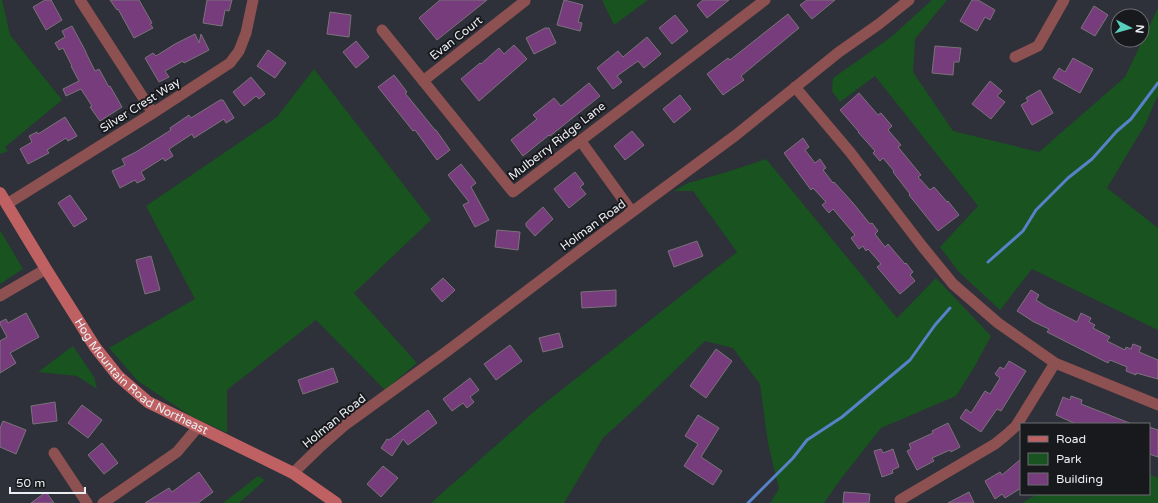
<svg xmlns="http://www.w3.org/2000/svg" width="1158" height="503" font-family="'Varela Round',sans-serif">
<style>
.green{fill:#185320}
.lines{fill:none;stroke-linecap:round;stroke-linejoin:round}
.stream{stroke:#5682c8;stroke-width:3}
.building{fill:#763c7b;stroke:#7b737b}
.street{stroke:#8d5151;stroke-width:11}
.secondary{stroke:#bf6162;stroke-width:12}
.labels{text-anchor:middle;stroke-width:4;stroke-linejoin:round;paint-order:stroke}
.street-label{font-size:12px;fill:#eaedf2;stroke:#18191d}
</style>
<rect width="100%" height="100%" fill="#2e3139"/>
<path class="green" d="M0 0H2L10 35 62 100 5 147 8 151 0 154Z
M602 0H648L614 25Z
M932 0H947L915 39 913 72 953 131 1039 152 1125 77 1158 8V96L1156 99 1146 123 1107 188 1158 228V330L1032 269 1000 310 959 272 940 247 978 206 875 76 840 102 832 91 833 78 890 38Z
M314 69 431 220 354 293 417 363 385 390 316 320 227 390V433L189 415 138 381 109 348 195 299 146 206 277 117Z
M766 159 897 318 936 278 991 336 975 366 956 396 881 428 840 480 824 503H770L779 489 768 443 760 384 733 348 705 341 638 406 603 438 564 503H431L536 410 737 252 693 191H674L688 183 727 172Z
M0 230 23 269 0 284Z
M73 346 94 377 97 389 77 376 38 372Z
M1149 474 1158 478V503H1022L1037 494H1149Z
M258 476 265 480 239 503H223Z"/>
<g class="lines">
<path class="stream" d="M988 262 1023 231 1036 210 1068 178 1092 159 1117 131 1131 119 1158 83
M748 503 793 458 807 440 842 417 910 360 935 325 950 308"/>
</g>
<path class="building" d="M45 0H51L62 20 46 30 33 7Z
M110 0H139L152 23 150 24 153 28 134 38 118 9 117 10Z
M207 0H232L229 11 225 10 222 26 203 23Z
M440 0H487L437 40 419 18Z
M564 0 583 5 578 22 582 23 580 31 557 25Z
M703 0H729L707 18 697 5Z
M807 0H835L812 19 800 5Z
M972 0H978L995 10 990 20 985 17 977 31 960 21Z
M1094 6 1108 15 1095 36 1081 28Z
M330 12 351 15 349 37 327 34Z
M788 14 799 28 741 76 744 80 723 95 707 74 728 58 730 60Z
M675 15 688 31 672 44 659 28Z
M72 26 86 52V53L95 71 99 69 109 87 110 86 122 107 100 121 90 107 92 106 81 89 66 96 63 89 79 81 71 66H72L63 48 59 50 55 43 65 37 62 31Z
M545 28H549L556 43 534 54 526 38Z
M195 34 199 43 201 34 209 50 184 63 183 61 165 71 169 77 159 82 145 58 153 53 156 56 175 44Z
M647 37 661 54 644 68 638 61 617 76 622 82 613 89 597 68 618 51 623 57Z
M356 41 369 57 356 68 343 52Z
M514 45 527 59 479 101 461 79 480 63 481 64 499 48 504 54Z
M935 46 961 48 959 62H954L953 75 932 73Z
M268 50 286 63 275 78 257 66Z
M1073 58 1093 69 1080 93 1053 78 1059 68 1065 72Z
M394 75 407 92 405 93 435 130H436L450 150 437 160 415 130 413 131 378 87Z
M251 77 265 94 259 99 256 96 244 106 233 92Z
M990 81 1002 91 997 96 1005 102 991 119 972 104Z
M589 83 600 96 550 136 549 135 523 156 511 140 537 119 533 115 554 98 561 106Z
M1040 90 1053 113 1032 125 1021 105 1028 101 1026 98Z
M859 93 878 115 881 113 892 126 888 130 901 145 898 147 921 175 918 177 930 190 934 187 947 202 948 201 959 215 938 231 909 195 910 194 893 172 894 171 883 158 880 161 873 153 875 151 858 132H859L840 110Z
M680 95 691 109 674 123 663 109Z
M220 100H223L234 118 226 123 224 119 194 138 192 134 169 149 173 156 165 161 163 158 141 172 145 179 137 183 135 180 120 188 112 171 125 165 122 159 136 152 171 130 170 128 189 115 191 118Z
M65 117 77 136 68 141 66 138 47 150 49 153 28 164 20 149 32 142 29 136 37 132 38 134Z
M632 131 644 145 625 160 614 146Z
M803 138 809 147 805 150 815 163 820 159 826 168 823 170 833 183 834 182 853 203 870 224 872 223 878 231 875 234 885 247 888 244 905 264 906 263 913 272 910 275 915 281 900 294 877 267 881 264 868 249 866 251 863 246 859 249 851 238 855 235 833 209 829 213 822 205 826 202 813 188 811 190 784 153Z
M461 164 476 183 471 187 489 220 475 227 463 205 469 202 448 175Z
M575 172 584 184 580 187 586 194 569 208 554 189Z
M70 195 87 219 74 227 58 203Z
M543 207 553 219 535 236 526 226V223Z
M497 230 520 232 518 250 495 247Z
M697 241 703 256 674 267 668 251Z
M151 256 160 290 145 294 136 260Z
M443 278 455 290 442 302 431 289Z
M616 290V306L582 308 581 292Z
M1031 290 1039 295 1036 300 1047 307 1077 322 1081 313 1091 318 1089 322 1095 325 1093 328 1110 337 1107 341 1125 350 1126 347 1131 349 1133 344 1141 347 1139 352 1158 360V379L1136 373V375L1126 371 1127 367 1110 360 1108 363 1047 332 1049 329 1034 322 1017 311Z
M26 313 39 337 10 353 16 363 0 373V341L7 337 0 324V322L6 319 8 323Z
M559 333 563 347 543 352 539 338Z
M510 345 522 361 496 380 484 364Z
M716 349 732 361 706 398 690 386Z
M1009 361 1026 371 1001 411 997 409 981 432 960 418 966 409 971 413 985 391 990 394 1000 378 995 374 1000 367 1004 369Z
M333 368 338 382 303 394 298 380Z
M470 378 479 390 470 397 474 402 467 408 463 403 452 411 443 399Z
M1071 396 1082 400 1081 404 1132 424H1076L1056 415 1063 397 1070 400Z
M55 402 57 421 33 424 31 406Z
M82 405 102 420 88 438 68 423Z
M428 410 437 423 408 445 403 439 392 456 381 448 387 439 389 440Z
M698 415 719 428 701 457 722 471 713 485 684 466 698 444 685 436Z
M3 421 26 430 16 454 0 447V428Z
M948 423 960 447 951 452 950 450 932 458 934 461 917 470 907 451 911 449 909 444 933 433 932 431Z
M1149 427 1158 430V457L1149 454Z
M102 443 118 463 104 474 88 455Z
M881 449 883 453 893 449 899 467 892 470 893 473 882 477 874 451Z
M1021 459V488L1005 498 1002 494 995 499 985 481 1000 472 1002 475Z
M383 466 398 478 381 497 367 484Z
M199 472 213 492 198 503H145L169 488 172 492Z
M46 492 54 503H31Z
M844 492 870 494 869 503H843Z
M969 492 974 503H948Z"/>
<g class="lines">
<path class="street" d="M80 0 153 113
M382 30 513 192 765 0
M1015 57 1038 46 1064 0
M423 81 525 1
M795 87 850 152 922 246 953 284 998 323 1055 363 1158 405
M580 140 632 212
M7 204 153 113 230 63 239 51 246 33 253 0
M0 296 46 269
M54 453 87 503
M293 473 319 448 345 425 446 352 590 243 736 135 839 52 879 24 909 0
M900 500 995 444 1006 435 1016 426 1055 363
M103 503 177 452 198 427"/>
<path class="secondary" id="s1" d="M0 193 46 269 95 347 118 376 148 402 293 473 336 503"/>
</g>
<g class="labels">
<g class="street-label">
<text transform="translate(456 38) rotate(-38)" y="4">Evan Court</text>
<text transform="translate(140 105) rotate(-32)" y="4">Silver Crest Way</text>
<text transform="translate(557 141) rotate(-38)" y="4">Mulberry Ridge Lane</text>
<text transform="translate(593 225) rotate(-36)" y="4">Holman Road</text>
<text dy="4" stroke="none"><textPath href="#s1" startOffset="236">Hog Mountain Road Northeast</textPath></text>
<text transform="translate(334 421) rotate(-39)" y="4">Holman Road</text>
</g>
</g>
<rect x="1020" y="423" width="130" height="72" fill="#18191d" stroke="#6c6e72"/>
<rect x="1028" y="436" width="20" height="6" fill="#bf6162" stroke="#6c6e72"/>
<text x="1056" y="443" font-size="12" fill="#eaedf2">Road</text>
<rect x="1028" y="453" width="20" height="12" fill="#185320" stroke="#6c6e72"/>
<text x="1056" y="463" font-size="12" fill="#eaedf2">Park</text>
<rect x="1028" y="473" width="20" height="12" fill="#763c7b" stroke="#6c6e72"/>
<text x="1056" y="483" font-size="12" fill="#eaedf2">Building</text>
<g transform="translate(1130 28) rotate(96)"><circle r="19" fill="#18191d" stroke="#6c6e72"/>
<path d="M0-3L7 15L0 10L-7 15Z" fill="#5acebd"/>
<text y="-6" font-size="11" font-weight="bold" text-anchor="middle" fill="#eaedf2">N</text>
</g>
<path d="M10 487v6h75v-6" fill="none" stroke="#eaedf2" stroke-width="2"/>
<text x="16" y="487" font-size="12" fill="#eaedf2" stroke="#18191d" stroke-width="3" paint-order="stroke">50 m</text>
</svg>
